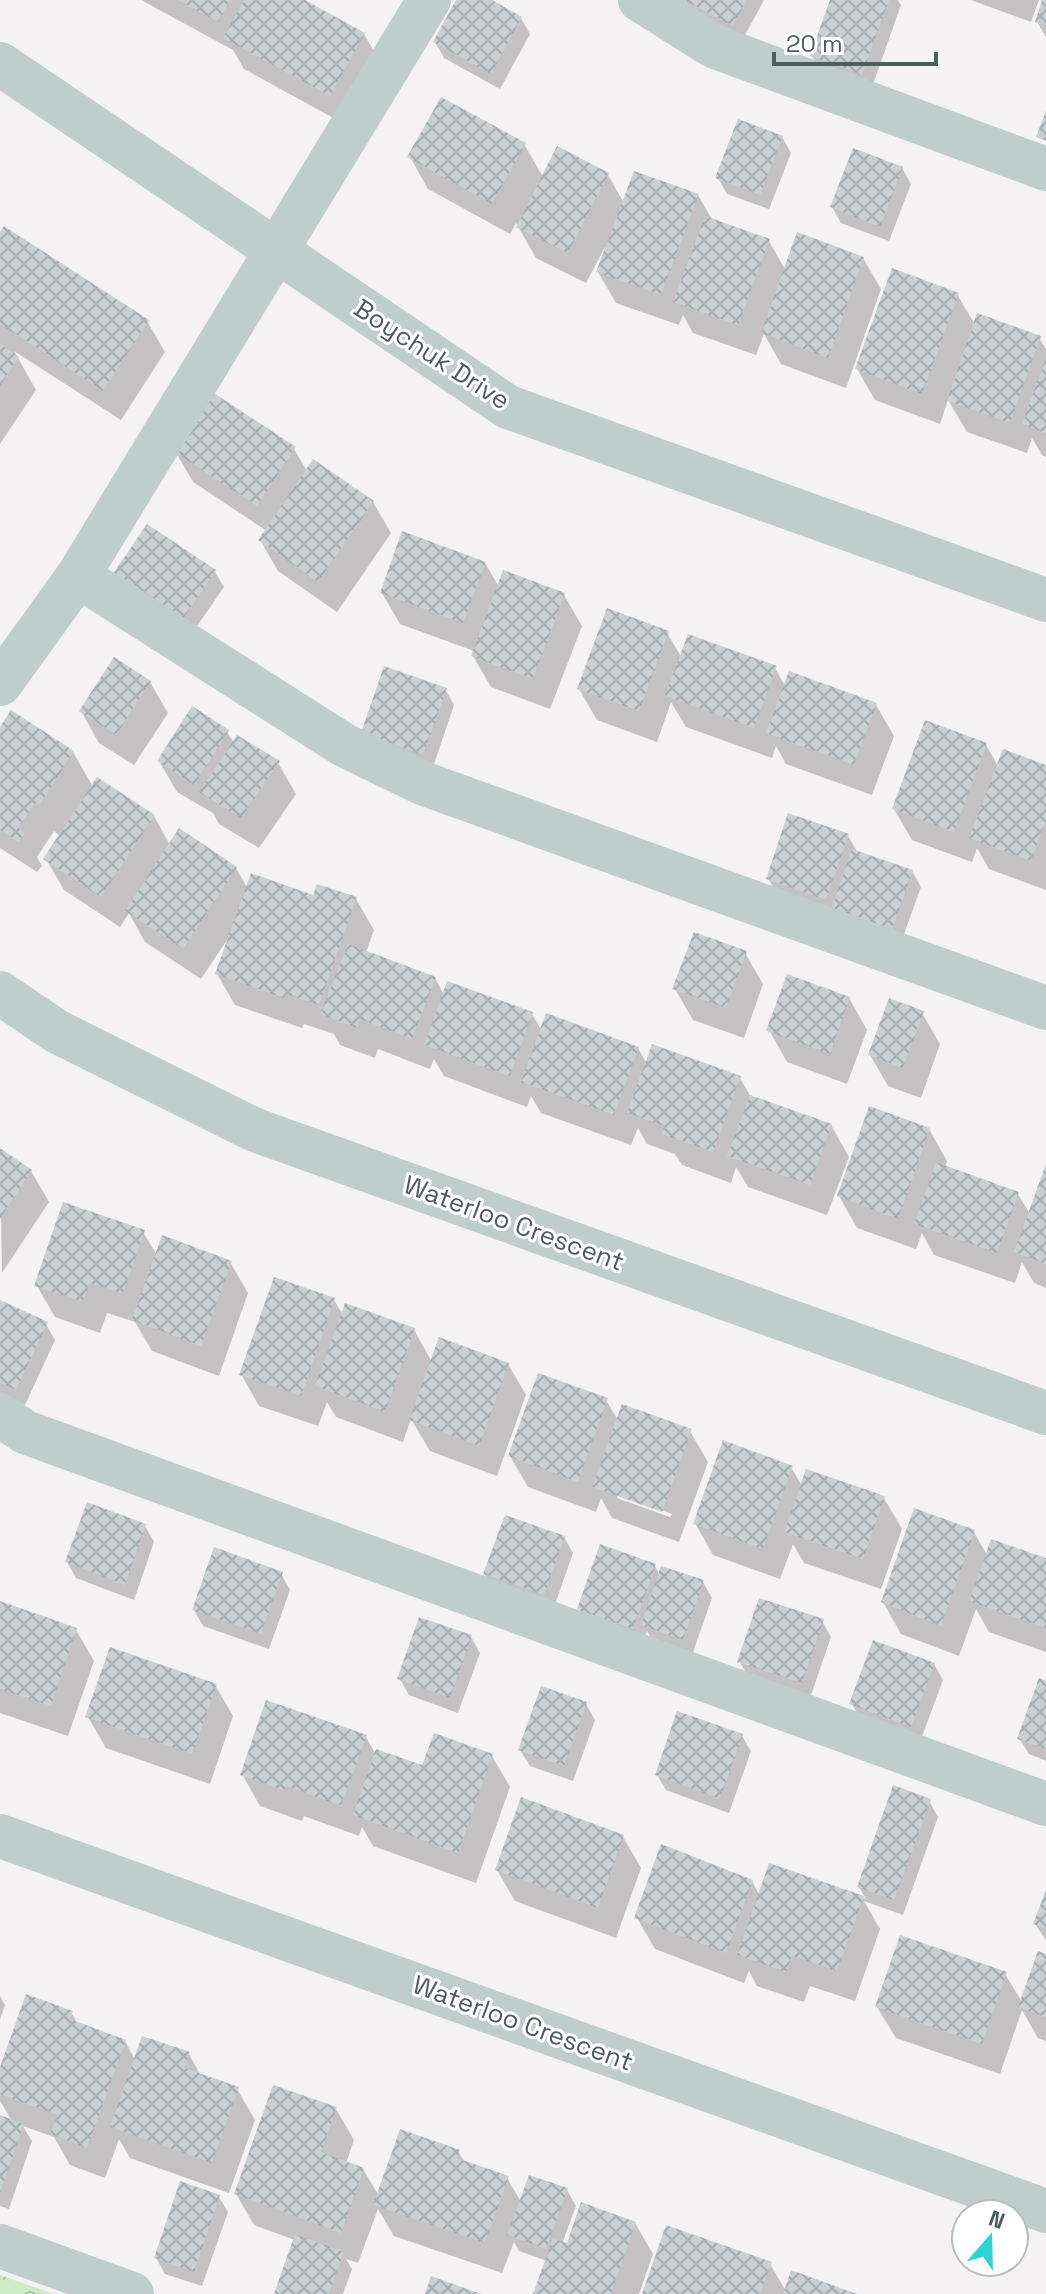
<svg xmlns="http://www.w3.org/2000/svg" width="1046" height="2294" font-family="'Space Grotesk',sans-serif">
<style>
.forest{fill:url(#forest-crowns)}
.shadow{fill:#0003;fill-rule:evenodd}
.building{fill:url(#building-cross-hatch)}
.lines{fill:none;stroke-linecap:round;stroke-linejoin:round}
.minor{stroke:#bfcdcb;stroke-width:44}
.labels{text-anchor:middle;stroke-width:6;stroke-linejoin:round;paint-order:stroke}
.street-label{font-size:26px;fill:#4b5e5c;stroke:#fff}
</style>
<defs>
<pattern id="forest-crowns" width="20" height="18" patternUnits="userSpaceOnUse" patternTransform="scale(2)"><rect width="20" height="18" fill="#cdecc6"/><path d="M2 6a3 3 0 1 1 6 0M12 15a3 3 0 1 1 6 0" fill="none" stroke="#a8c2a4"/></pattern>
<pattern id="building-cross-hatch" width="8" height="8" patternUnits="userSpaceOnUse" patternTransform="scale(2)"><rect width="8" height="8" fill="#c9d0d1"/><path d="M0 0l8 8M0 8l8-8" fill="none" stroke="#a5acad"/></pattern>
</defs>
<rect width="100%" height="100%" fill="#f4f2f3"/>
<path class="forest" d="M0 2275 54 2294H0Z"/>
<path class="shadow" d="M141 0H301L364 34 382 65 348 126 244 69 233 50Z
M458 0H487L521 18 530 34 500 89 444 58 435 42Z
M682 0H764L742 41 689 12Z
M843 0H898L901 5 871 90 821 72 812 56Z
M971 0H1039L1031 22Z
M1045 0H1046V37L1037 22Z
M782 137 791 153 769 209 727 194 718 178Z
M524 144 543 177 608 175 624 203 698 195 713 221 769 241 786 271 863 258 881 289 846 388 781 364 764 334 756 355 693 333 683 315 679 325 616 303 598 272 607 248 605 247 586 283 536 258 516 223 510 234 428 189 410 157Z
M902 168 911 184 889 241 841 223 832 207Z
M0 236 147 321 165 352 121 420 14 351 36 390 0 444Z
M957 294 975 325 1039 338 1046 349V457L1042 455 1032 438 1027 453 967 432 948 400 940 424 875 400 857 369Z
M294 449 307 471 373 502 391 533 337 612 278 571 260 540 267 531 193 482 175 451Z
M485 563 499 587 564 595 582 626 550 709 491 687 473 656 474 651 400 624 382 593Z
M215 572 224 587 186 642 119 596Z
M667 633 682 658 775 668 785 686 876 705 894 736 872 795 786 764 776 746 772 758 686 727 671 702 657 742 597 720 579 689Z
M150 682 168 713 134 765 99 743 81 711Z
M445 689 454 705 432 770 372 749Z
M0 730 73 752 93 787 154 816 170 845 236 868 248 889 315 897 356 899 374 930 366 952 435 978 444 995 532 1014 542 1031 638 1048 647 1064 740 1078 751 1097 831 1125 849 1157 827 1215 748 1187 736 1167 731 1183 682 1165 675 1154 647 1144 638 1128 631 1145 541 1113 531 1096 527 1107 444 1076 434 1059 430 1069 378 1049 375 1058 340 1045 334 1034 304 1024 302 1028 235 1005 217 974 229 937 201 979 145 942 129 913 120 927 64 890 46 859 60 836 54 831 37 857 42 866 37 872 0 848Z
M227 732 234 743 278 763 296 794 259 848 219 824 213 813 177 792 159 761Z
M986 745 998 766 1046 767V890L989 869 977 848 972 862 912 840 894 809Z
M848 836 858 853 912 871 921 887 900 945 777 894 768 878Z
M745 953 763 984 744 1038 693 1020 675 989Z
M849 998 867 1030 847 1084 787 1062 769 1030Z
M922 1013 940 1044 921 1098 888 1086 870 1055Z
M929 1129 947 1161 945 1168 1017 1193 1030 1214 1046 1168V1288L1034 1283 1022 1262 1015 1283 934 1255 922 1233 916 1249 857 1228 839 1196Z
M0 1151 31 1171 49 1202 2 1273Z
M143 1232 157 1255 230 1262 248 1293 219 1376 152 1351 135 1322 107 1313 100 1333 55 1317 37 1286Z
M334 1300 343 1315 414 1330 432 1362 508 1364 526 1395 497 1476 430 1451 411 1419 403 1442 336 1417 327 1402 318 1426 259 1406 241 1374Z
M0 1302 46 1324 55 1340 25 1405 0 1393Z
M606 1400 618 1420 690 1431 708 1462 679 1542 612 1518 601 1498 596 1512 528 1487 510 1456ZM617 1494 672 1514 670 1517 617 1498Z
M791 1467 802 1486 884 1498 902 1529 881 1589 804 1563 793 1544 780 1579 713 1555 695 1523Z
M145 1526 154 1542 134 1600 76 1578 67 1562Z
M974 1532 987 1555 1046 1560V1652L989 1632 976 1609 959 1656 901 1634 883 1602Z
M564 1537 573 1553 553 1610 494 1590 485 1574Z
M655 1566 660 1575 703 1582 712 1598 692 1655 652 1640 647 1631 642 1643 588 1625 579 1609Z
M281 1574 290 1590 269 1649 203 1626 194 1610Z
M0 1603 76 1630 94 1661 68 1736 0 1713Z
M822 1621 831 1637 810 1698 749 1677 739 1661Z
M471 1637 480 1653 458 1713 409 1695 400 1679Z
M934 1664 943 1680 920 1742 861 1720 852 1704Z
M1046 1683V1761L1029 1754 1019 1738Z
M215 1685 233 1716 210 1784 106 1748 88 1717Z
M586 1704 595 1720 573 1781 530 1766 520 1750Z
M742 1736 751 1751 729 1813 666 1790 657 1775Z
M366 1737 376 1755 423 1768 492 1756 510 1787 476 1883 373 1846 362 1827 359 1836 304 1816 302 1821 260 1806 242 1774Z
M929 1801 938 1817 903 1915 864 1901 880 1929 855 2001 810 1986 804 2002 757 1986 749 1971 744 1983 655 1949 637 1918 752 1881 760 1896 771 1865 866 1899 859 1887Z
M623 1837 641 1868 616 1938 515 1901 497 1870Z
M1046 1895V1940L1035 1924Z
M1046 1956V2041L1038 2038 1022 2010 1000 2074 896 2038 877 2007 1005 1974 1022 2002Z
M0 1996 5 2005 0 2020Z
M71 2012 78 2024 125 2041 135 2060 189 2054 201 2076 237 2089 255 2120 229 2193 130 2158 119 2139 105 2178 70 2165 54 2137 23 2126 32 2141 9 2209 0 2206V2117L12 2121 0 2101V2073Z
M336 2109 354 2140 346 2163 363 2169 379 2196 458 2151 465 2163 507 2178 521 2202 567 2190 576 2206 562 2244 568 2246 635 2223 653 2254 639 2294H535L547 2261 519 2251 514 2242 502 2273 394 2236 378 2209 358 2263 346 2259 352 2269 343 2294H276L295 2240 254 2225 236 2194Z
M219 2197 228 2212 202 2286 165 2274 156 2258Z
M770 2264 786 2291 852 2294H644Z"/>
<path class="building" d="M178 0H230L218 22Z
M244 0H305L365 33 330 96 223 38Z
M456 0H492L522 17 491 74 433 42Z
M684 0H747L733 26Z
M830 0H889L862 75 810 56Z
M1042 0H1046V26L1035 22Z
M441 97 526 143 492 204 407 157Z
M1046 111V141L1036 137Z
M738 119 783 136 760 195 715 178Z
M557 146 609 173 568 253 516 227Z
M853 148 903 167 880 227 830 207Z
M634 171 699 194 661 295 596 272Z
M705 216 770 239 738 325 673 302Z
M4 226 149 320 103 391 0 324V232Z
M797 232 864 257 828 358 761 333Z
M892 268 959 293 922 394 855 369Z
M977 313 1041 336 1010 423 947 401Z
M0 344 19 357 0 386Z
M1046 358V433L1022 424Z
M212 392 296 447 257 506 173 451Z
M313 459 374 501 318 582 258 540Z
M147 524 216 570 177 628 108 581Z
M402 531 486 562 463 623 380 593Z
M503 570 565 593 533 679 471 656Z
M607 608 669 631 639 711 577 689Z
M688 634 777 666 754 728 665 696Z
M114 657 151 681 116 735 79 711Z
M384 666 447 688 423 755 361 733Z
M789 671 877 703 854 765 766 733Z
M192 706 229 730 194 785 157 761Z
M11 710 74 751 40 805 36 801 18 828 25 833 19 842 0 830V727Z
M925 720 987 743 954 832 892 809Z
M237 735 280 761 241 818 199 792Z
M1003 749 1046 765V821L1031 861 969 838Z
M97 777 155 815 101 897 43 859Z
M788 813 849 834 826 900 766 879Z
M179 828 237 867 183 949 125 911Z
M852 849 913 870 892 930 831 909Z
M251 873 313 895 317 884 357 897 319 1005 286 994 284 998 215 974Z
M694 932 747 951 726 1008 672 989Z
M348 944 436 977 412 1039 360 1019 357 1028 320 1014Z
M787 974 850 997 830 1054 766 1031Z
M447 981 533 1012 510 1076 424 1045Z
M889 998 924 1011 903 1068 868 1055Z
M546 1013 639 1047 614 1115 521 1082Z
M652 1044 741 1076 713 1152 662 1134 664 1126 627 1113Z
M750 1095 832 1124 810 1185 727 1156Z
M869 1106 930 1128 898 1219 837 1196Z
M0 1148 32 1170 0 1219Z
M936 1162 1019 1192 997 1253 914 1224Z
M1046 1164V1264L1014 1252Z
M63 1202 145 1230 123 1294 90 1283 83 1302 34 1286Z
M162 1235 232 1261 201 1346 132 1320Z
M274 1277 335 1298 301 1396 239 1375Z
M0 1300 48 1322 16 1390 0 1383Z
M345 1303 415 1328 385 1412 315 1386Z
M439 1337 509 1363 479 1446 409 1420Z
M538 1373 608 1398 578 1482 508 1456Z
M622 1404 692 1429 662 1512 592 1487Z
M723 1440 793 1466 763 1549 693 1524Z
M806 1469 885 1496 863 1559 784 1532Z
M87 1502 146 1524 125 1585 65 1562Z
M914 1508 975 1530 941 1626 881 1602Z
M505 1515 565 1536 544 1595 483 1574Z
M991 1539 1046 1558V1628L969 1601Z
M600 1544 656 1564 633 1629 577 1609Z
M214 1547 283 1572 261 1634 192 1610Z
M661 1566 704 1580 683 1640 641 1625Z
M759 1598 824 1619 802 1683 737 1662Z
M0 1601 77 1628 51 1706 0 1689Z
M419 1617 472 1635 450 1698 397 1679Z
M873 1640 935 1663 911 1727 849 1704Z
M110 1647 217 1684 192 1754 85 1717Z
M1039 1678 1046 1681V1749L1017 1739Z
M541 1686 587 1702 564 1766 518 1750Z
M266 1700 367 1735 341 1806 286 1786 285 1791 240 1775Z
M677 1711 743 1734 720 1799 655 1775Z
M434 1733 493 1754 458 1853 353 1815 376 1749 422 1765Z
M893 1785 931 1799 894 1900 857 1887Z
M521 1797 624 1835 598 1908 495 1870Z
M661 1844 753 1880 726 1953 634 1918Z
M769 1863 864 1896 837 1971 792 1956 786 1972 737 1955Z
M1046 1890V1929L1033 1924Z
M900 1935 1007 1972 982 2044 875 2007Z
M1038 1951 1046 1954V2017L1018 2007Z
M26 1994 73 2011 70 2019 126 2040 87 2148 50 2134 57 2115 0 2094V2067Z
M142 2036 190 2052 184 2068 239 2087 212 2163 110 2127Z
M273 2085 337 2107 321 2152 364 2168 341 2233 234 2194Z
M0 2115 24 2124 0 2193Z
M400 2129 460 2150 457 2158 509 2176 485 2243 373 2205Z
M529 2175 568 2188 546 2249 507 2235Z
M180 2181 220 2195 194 2272 154 2258Z
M581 2202 636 2222 611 2294H533L553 2238 567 2243Z
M666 2225 772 2262 760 2294H642Z
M295 2234 344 2252 329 2294H274Z
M791 2270 857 2294H783Z
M431 2276 481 2294H425Z"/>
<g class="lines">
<path class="minor" d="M640 0 713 46 1046 169
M0 64 508 407 1046 600
M78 576 344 745 422 783 1046 1008
M0 684 78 576 429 0
M0 993 56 1031 255 1130 1046 1413
M0 1415 25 1432 1046 1804
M0 1836 1046 2211
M0 2246 132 2294"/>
</g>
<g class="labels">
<g class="street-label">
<text transform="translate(432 354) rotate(33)" y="9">Boychuk Drive</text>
<text transform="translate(514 1223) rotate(20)" y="9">Waterloo Crescent</text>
<text transform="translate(523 2023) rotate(20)" y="9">Waterloo Crescent</text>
</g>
</g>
<g transform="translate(990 2238) rotate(20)"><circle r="38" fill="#ffffff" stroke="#b7bfbe" stroke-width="2"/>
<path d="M0-6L14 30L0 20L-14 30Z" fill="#2cd4d2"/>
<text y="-12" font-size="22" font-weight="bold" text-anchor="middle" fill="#4b5e5c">N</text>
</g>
<path d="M774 52v12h162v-12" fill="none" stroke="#4b5e5c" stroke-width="4"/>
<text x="786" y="52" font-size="24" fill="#4b5e5c" stroke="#ffffff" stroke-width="6" paint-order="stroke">20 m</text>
</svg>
